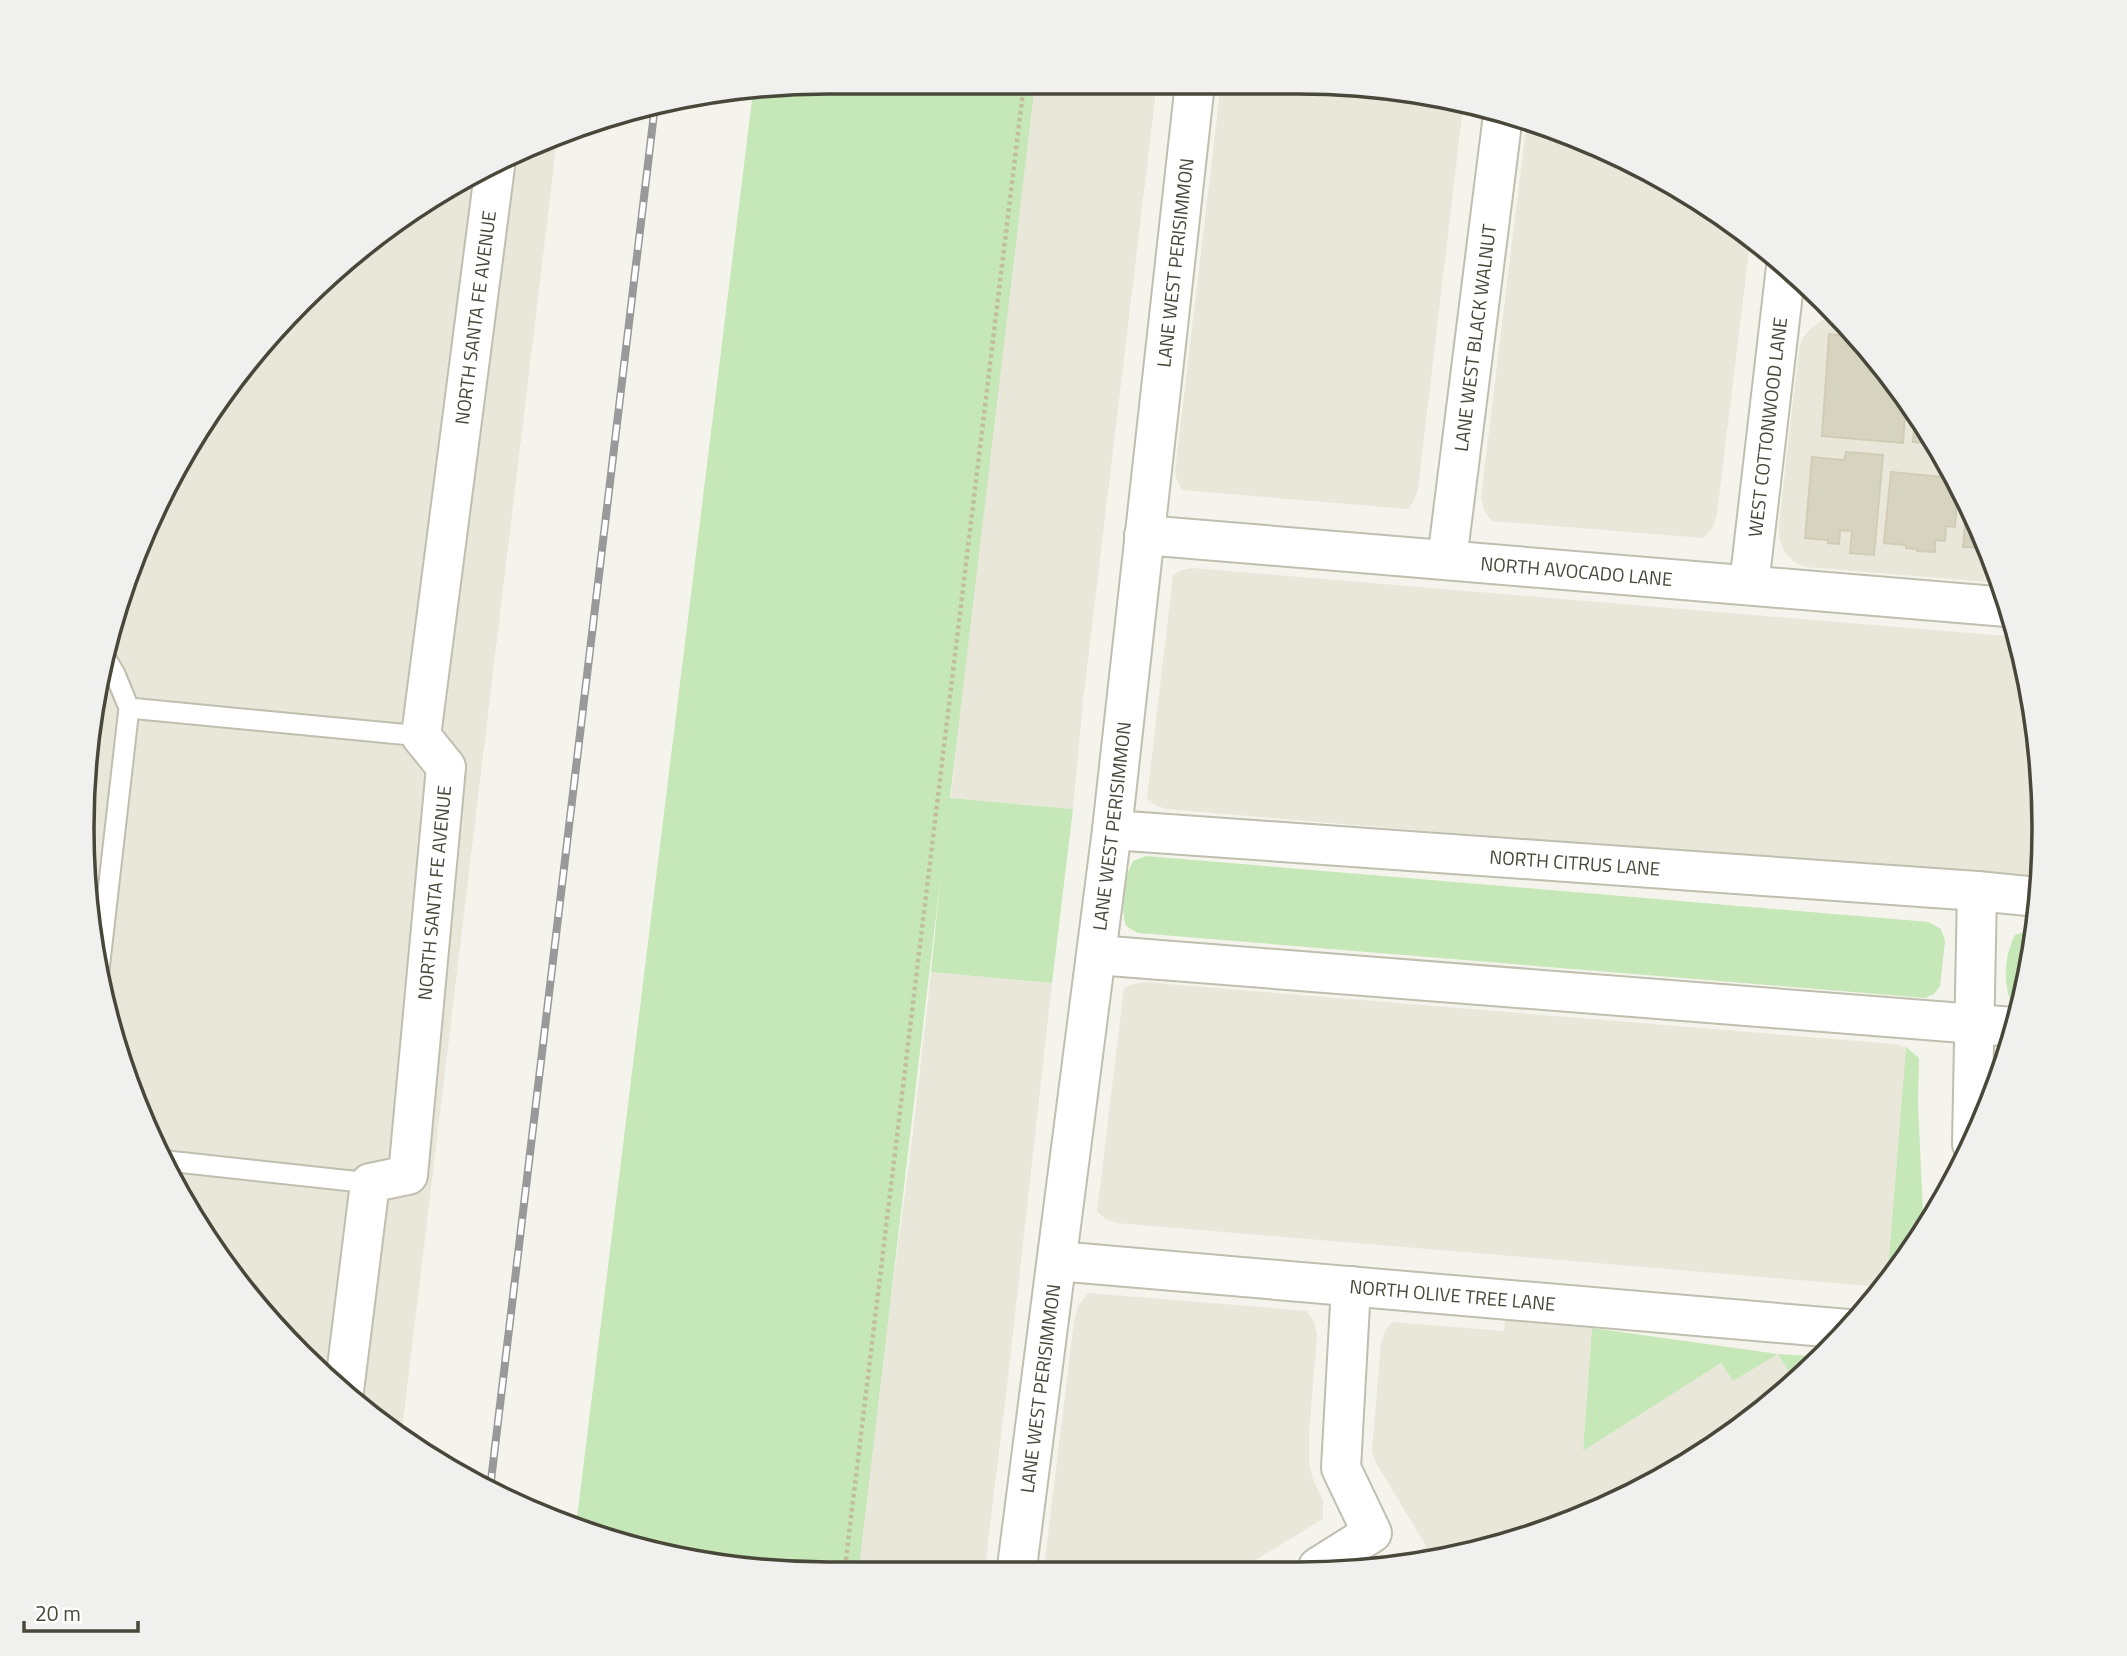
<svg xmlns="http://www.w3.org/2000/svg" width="2127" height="1656" font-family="'Titillium Web',sans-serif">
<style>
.residential{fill:#e9e7da}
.green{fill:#c6e7b7}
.building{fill:#d6d3c1;stroke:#d1ccb5;stroke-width:2}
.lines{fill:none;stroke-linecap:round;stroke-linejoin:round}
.service-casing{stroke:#c0beae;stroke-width:23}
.minor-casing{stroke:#c0beae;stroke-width:42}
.path{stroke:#c2bda0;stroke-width:4.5;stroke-dasharray:3.5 3.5;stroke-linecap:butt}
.service{stroke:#fff;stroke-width:19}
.minor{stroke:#fff;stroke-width:38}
.rail-casing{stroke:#999;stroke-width:8}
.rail{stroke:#fff;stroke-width:5;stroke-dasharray:16;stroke-linecap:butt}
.labels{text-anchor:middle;stroke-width:5;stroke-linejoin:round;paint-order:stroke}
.street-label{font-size:19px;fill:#494739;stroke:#fff}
.rim{fill:none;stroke:#494739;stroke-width:3.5}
</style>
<rect width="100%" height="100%" fill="#f5f4ec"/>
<path class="residential" d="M1034 83H1157L1083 701 1073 809 951 798 962 687Z
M1221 83 1347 84 1463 107 1418 489 1414 500 1408 509 1182 490 1177 481 1175 471Z
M1527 119 1538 122 1629 159 1751 235 1717 514 1713 527 1703 538 1492 521 1484 510 1481 497Z
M557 140 401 1438 300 1355 208 1242 122 1067 97 973 86 862V800L108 635 182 455 300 301 455 182Z
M1841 319 1859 336 1919 414 1988 543 2000 583 1805 567 1793 561 1784 551 1779 537V523L1799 349 1803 338 1810 329 1822 320Z
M1192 568 2017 637 2030 683 2045 828 2039 883 1166 809 1155 805 1147 798 1173 575 1182 570Z
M931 972 1052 983 1007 1386 985 1567H858L871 1450 913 1132Z
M1144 982 1894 1044 1906 1047 1887 1282 1882 1287 1117 1223 1106 1219 1097 1212 1124 988 1133 984Z
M1088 1293 1307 1311 1314 1322 1317 1335 1309 1435V1464L1313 1479 1323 1501V1519L1244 1567H1044L1074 1321 1078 1306Z
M1505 1320 1592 1328 1583 1451 1721 1363 1733 1381 1778 1354 1795 1381 1713 1448 1539 1534 1392 1567 1426 1546 1375 1461 1372 1450 1381 1343 1385 1331 1392 1322 1504 1331Z"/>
<path class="green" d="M828 82 1035 83 950 798 1073 809 1052 983 931 972 941 874 859 1567H730L576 1526 753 92Z
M1146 856 1929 922 1941 929 1945 941 1940 986 1934 994 1925 998 1138 933 1126 926C1120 905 1123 880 1133 861Z
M2028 931H2035L2030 974 2021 1006 2010 1000C2003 980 2005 954 2015 935Z
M1906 1047 1919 1058 1918 1105 1924 1233 1919 1243 1887 1282Z
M1592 1328 1778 1354 1825 1357 1795 1381 1778 1354 1733 1381 1721 1363 1583 1451Z"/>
<path class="building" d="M1829 334 1861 338 1906 397 1903 443 1822 436Z
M1915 409 1919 414 1935 444 1913 442Z
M1846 452 1883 455 1874 555 1850 553 1852 531 1840 530 1839 544 1828 543V540L1805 538 1812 457 1844 460Z
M1891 472 1953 478 1958 486 1955 527 1946 526 1945 541 1935 540V552L1917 551V549L1906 548V545L1884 543Z
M1967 504 1988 543 1990 548 1963 547Z"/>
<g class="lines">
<g class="service-casing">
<path id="service" d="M105 657 115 674 129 708 421 736
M98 979 129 708
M168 1161 370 1183"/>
</g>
<g class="minor-casing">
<g id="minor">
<path id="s1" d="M1144 535 2007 607"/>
<path id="s2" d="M1447 560 1503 115"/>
<path id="s3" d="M1749 585 1786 267"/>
<path id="s4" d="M1112 830 1977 891 2038 897"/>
<path d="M1097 955 2014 1027"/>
<path d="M1972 1144 1977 891"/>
<path id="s5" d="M1057 1261 1848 1329"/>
<path id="s6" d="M344 1391 370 1183 408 1175 446 767 421 736 495 166"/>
<path id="s7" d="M1017 1567 1112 830 1195 83"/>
<path d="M1318 1567 1372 1533 1341 1468 1351 1286"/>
</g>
</g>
<path class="path" d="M845 1567 1024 83"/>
<use href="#service" class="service"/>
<use href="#minor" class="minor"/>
<g class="rail-casing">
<path id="rail" d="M490 1489 655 105"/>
</g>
<use href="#rail" class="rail"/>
</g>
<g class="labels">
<g class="street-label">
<text dy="7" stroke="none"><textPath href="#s7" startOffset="1314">LANE WEST PERISIMMON</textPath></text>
<text dy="7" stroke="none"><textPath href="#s6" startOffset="1120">NORTH SANTA FE AVENUE</textPath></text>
<text dy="7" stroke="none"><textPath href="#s2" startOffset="224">LANE WEST BLACK WALNUT</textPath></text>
<text dy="7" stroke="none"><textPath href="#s3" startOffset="159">WEST COTTONWOOD LANE</textPath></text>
<text dy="7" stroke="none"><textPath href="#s1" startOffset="434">NORTH AVOCADO LANE</textPath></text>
<text dy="7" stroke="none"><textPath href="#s7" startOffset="747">LANE WEST PERISIMMON</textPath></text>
<text dy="7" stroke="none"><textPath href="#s4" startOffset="464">NORTH CITRUS LANE</textPath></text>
<text dy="7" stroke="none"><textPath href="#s6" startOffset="532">NORTH SANTA FE AVENUE</textPath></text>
<text dy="7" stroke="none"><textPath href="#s5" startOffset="397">NORTH OLIVE TREE LANE</textPath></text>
<text dy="7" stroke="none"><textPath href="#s7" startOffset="180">LANE WEST PERISIMMON</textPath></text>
</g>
</g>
<path d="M0 0H2127V1656H0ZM828 94H1298A734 734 0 0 1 2032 828V828A734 734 0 0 1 1298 1562H828A734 734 0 0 1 94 828V828A734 734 0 0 1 828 94Z" fill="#f0f0ef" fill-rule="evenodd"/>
<path class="rim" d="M828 94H1298A734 734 0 0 1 2032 828V828A734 734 0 0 1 1298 1562H828A734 734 0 0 1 94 828V828A734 734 0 0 1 828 94Z"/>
<path d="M24 1621v10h114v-10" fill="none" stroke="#494739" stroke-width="3.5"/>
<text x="35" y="1621" font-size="21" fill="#494739" stroke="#ffffff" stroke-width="5" paint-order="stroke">20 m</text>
</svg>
